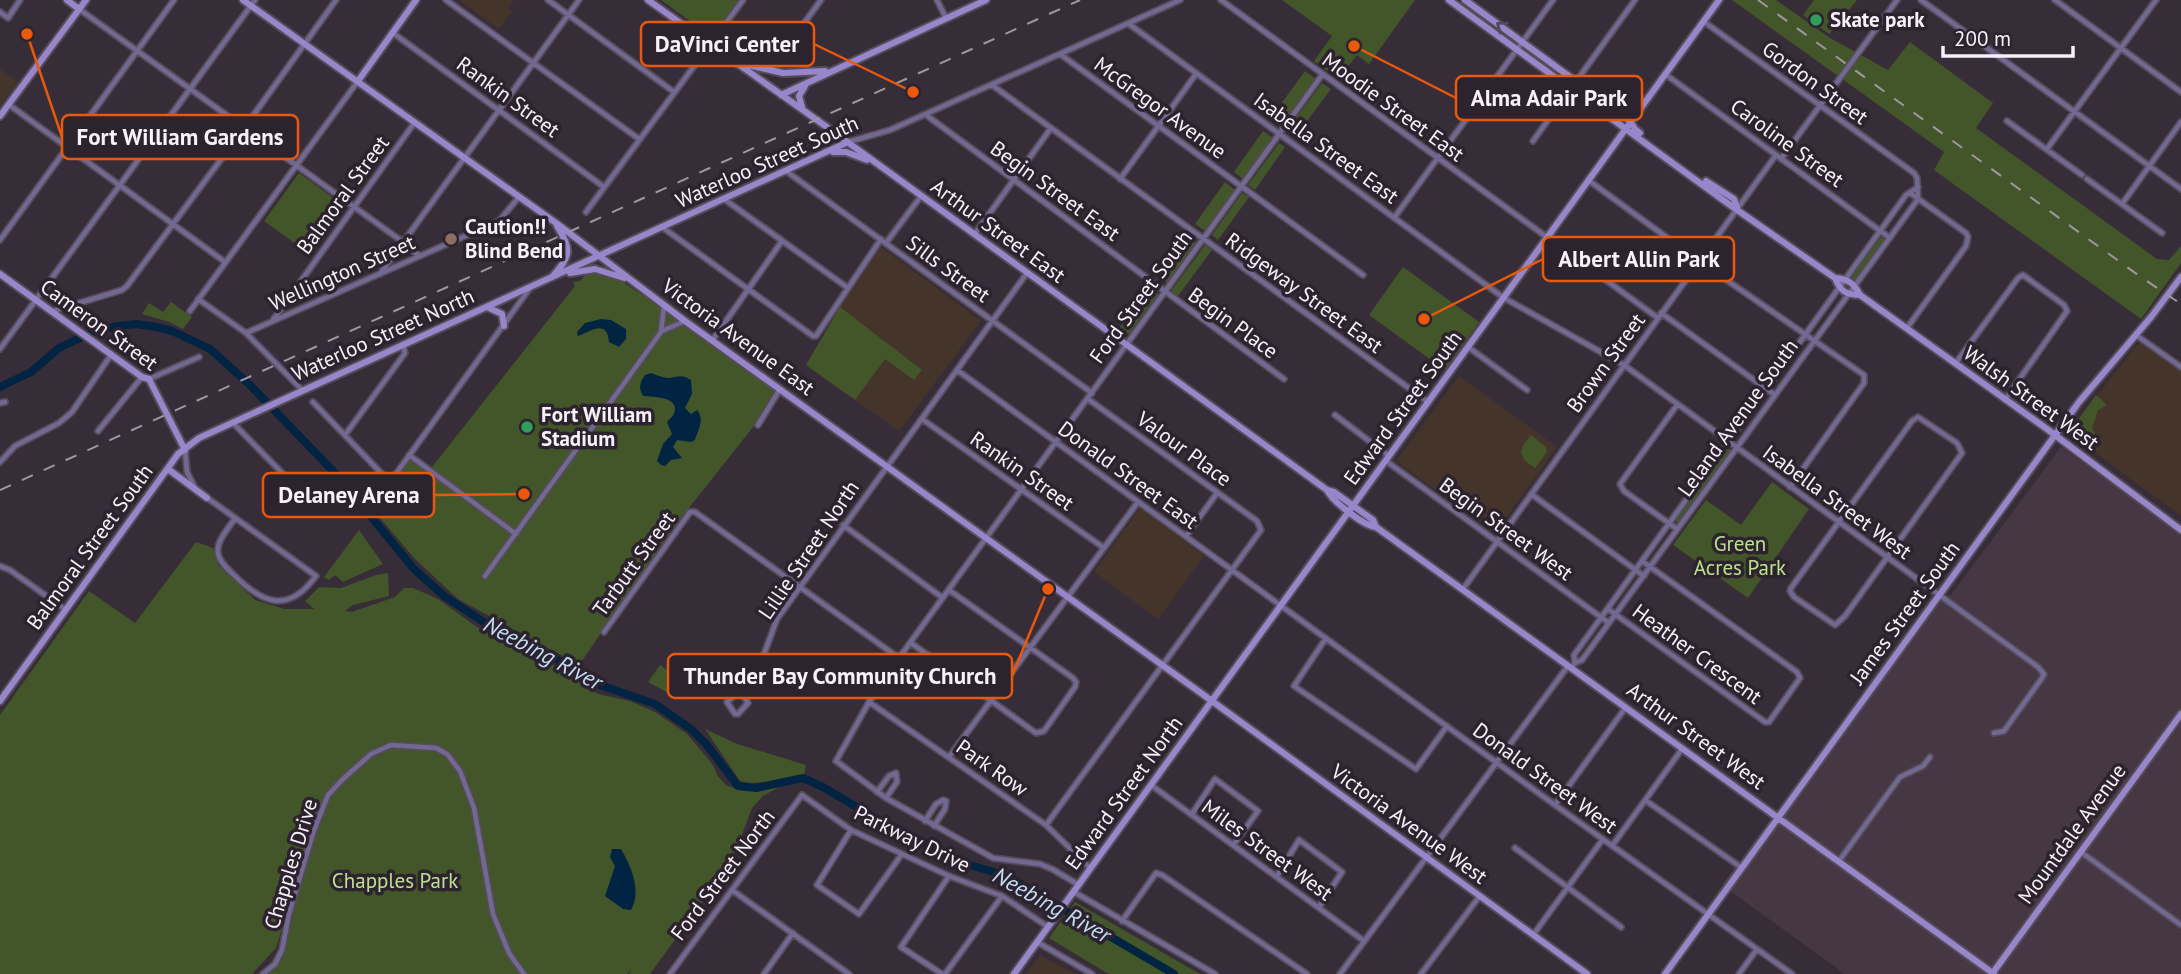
<svg xmlns="http://www.w3.org/2000/svg" width="2181" height="974" font-family="'PT Sans',sans-serif">
<style>
.commercial{fill:#463744}
.education{fill:#45342a}
.green{fill:#435629}
.water{fill:#002441}
.lines{fill:none;stroke-linecap:round;stroke-linejoin:round}
.river{stroke:#002441;stroke-width:8}
.street-casing{stroke:#564c58;stroke-width:8}
.secondary-casing{stroke:#564c58;stroke-width:10}
.street{stroke:#726992;stroke-width:4.5}
.secondary{stroke:#9787ca;stroke-width:6}
.rail{stroke:#9f97a1;stroke-width:2;stroke-dasharray:12 12;stroke-linecap:butt}
.oneway{stroke:#524665}
.leisure-dot{fill:#2e9e5b;stroke:#2d232f;stroke-width:2.5}
.education-dot{fill:#8d6e63;stroke:#2d232f;stroke-width:2.5}
.labels{text-anchor:middle;stroke-width:7;stroke-linejoin:round;paint-order:stroke}
.poi-label{font-size:21px;font-weight:bold;fill:#f8f1fa;stroke:#2d232f;text-anchor:start}
.street-label{font-size:21px;fill:#f8f1fa;stroke:#2d232f}
.park-label{font-size:21px;fill:#bce08e;stroke:#2d232f}
.water-label{font-size:23px;font-style:italic;fill:#c3ddf7;stroke:#2d232f}
.leader{fill:none;stroke:#e8590c;stroke-width:2.5}
.callout-dot{fill:#e8590c;stroke:#2d232f;stroke-width:2.5}
.callout{fill:#2d232f;stroke:#e8590c;stroke-width:2.5}
.callout-label{font-size:23px;text-anchor:middle;font-weight:bold;fill:#f8f1fa}
</style>
<rect width="100%" height="100%" fill="#372d39"/>
<path class="commercial" d="M2061 447 2181 534V974H1845L1722 885 1935 600 1951 595Z"/>
<path class="education" d="M459 0H514L508 8 512 11 499 29Z
M0 69 18 82 0 106Z
M881 247 981 321 899 431 806 365 840 307Z
M2139 342 2181 370V516L2068 433Z
M1459 376 1557 447 1495 533 1396 461Z
M1140 508 1204 556 1158 619 1094 572Z
M1040 955 1075 974H1026Z"/>
<path class="green" d="M661 0H739L712 37Z
M1282 0H1415L1369 64 1357 55 1338 79 1314 61 1332 36Z
M1732 0H1776L1830 38 1888 70 1910 42 1993 103 1976 128 2157 259 2169 260 2181 246V263L2141 319 1934 170 1944 152Z
M1814 0H1857L1829 34 1803 15Z
M1305 71 1316 79 1281 127 1270 119Z
M1322 83 1331 89 1295 137 1287 130Z
M1263 131 1273 138 1243 179 1234 172Z
M1279 143 1285 147 1255 190 1248 185Z
M299 173 346 207 311 255 264 221Z
M1225 182 1235 190 1205 231 1195 224Z
M1242 193 1249 197 1218 240 1212 235Z
M1188 235 1196 242 1167 283 1159 277Z
M1881 237 1884 239V243L1856 280H1852L1851 276Z
M1205 245 1212 250 1178 296 1171 291Z
M595 264 661 307 777 392 757 422 677 523 579 665 458 599 414 558 369 505 383 485 402 498 395 484 409 460H412L428 472 575 286 573 282 580 281Z
M1403 267 1479 322 1445 370 1369 315Z
M1151 286 1158 294 1129 334 1119 328Z
M171 302 192 317 183 329 169 322 142 314 149 303 163 312Z
M840 307 922 370 914 380 885 359 855 400 806 365Z
M2096 395 2107 405 2098 410 2092 428 2097 437 2090 447 2069 432Z
M1531 435 1546 447 1547 452 1535 468 1525 461 1521 453 1523 445Z
M1730 449V454L1679 522 1676 523V520L1726 450Z
M1772 482 1809 509 1748 598 1673 545 1706 500 1741 525Z
M359 530 383 564 343 582 335 575 329 580 324 577Z
M196 542 213 548 218 565 255 600 284 609H314L305 601 319 587 341 588 376 575 388 573 389 596 353 605 345 611 352 612 395 597 404 588H413L438 599 477 627 565 671 598 694 630 701 655 712 687 734 713 765 717 775 726 785 736 789 738 786 756 788 783 782 779 787 763 796 752 808 732 861 650 974H629L632 969 627 974H527L511 951 497 916C499 938 507 957 520 974H267L282 959 302 878 326 803 336 788 372 756 387 748 394 747 430 750 441 753 459 774 469 798 473 814 479 822 476 804 468 780 451 754 444 748 429 744 397 743H385L374 749 327 793 315 818 276 948 252 974H0V715L89 591 135 623Z
M660 665 688 686 681 700 648 682Z
M705 729 737 744 806 765 804 775C782 776 762 787 740 781Z
M1075 902 1200 974H1110L1105 972 1049 938Z"/>
<path class="water" d="M601 319 611 320 626 329V339L619 347 609 342C607 318 590 332 578 336L577 332 585 323Z
M651 373C656 375 664 378 669 378 679 377 681 374 691 380L692 394 685 408 691 414 697 410C705 419 698 430 695 440L691 442 677 440 673 447 682 458 671 460 665 466 661 465 657 461 663 444 672 434 667 422C669 419 673 417 674 413 681 396 650 397 643 396 638 388 640 382 645 375Z
M612 849H621C631 866 642 891 631 910L623 909 605 896 615 866 610 857Z"/>
<g class="lines">
<path class="river" d="M0 387 31 372 59 348 97 330 118 326 137 324 156 327 172 331 210 349 249 384 335 473 414 569 444 596 499 632 568 665 591 682 655 704 691 729 706 744 738 786 756 788 803 778 823 787 875 818 924 842 943 854 963 863 1007 876 1174 974"/>
<g class="street-casing">
<path id="street" d="M446 0 639 139
M548 0 674 92
M937 0 946 18
M1221 0 1658 318
M1921 0 2181 189
M2055 0 2181 92
M79 9 403 242 419 256
M0 12 8 18 20 0
M1129 24 1504 298 1624 365 2038 667 2044 674 2042 678 2004 731 1994 733
M393 33 604 187
M1060 54 1363 275
M770 70 821 0
M1665 74 1890 238
M992 85 1428 402
M8 104 225 262
M926 115 1284 379
M2007 121 2082 175
M1533 141 1635 0
M848 142 890 130 1180 0
M2047 149 2156 0
M1781 159 1897 0
M786 171 1092 393
M1120 179 1196 74
M2087 179 2162 233
M1588 180 1699 261 1864 375V383L1790 487
M724 199 848 288
M2122 204 2181 122
M586 212 743 0
M1394 218 1553 0
M662 227 813 336H816L881 239
M974 235 1051 128
M0 240 174 0
M886 243 921 196
M380 274 579 0
M198 299 246 333 302 390
M53 311 122 290 127 286 245 127 336 0
M190 311 358 81
M1661 313 1775 395
M273 320 415 122
M1907 328 1966 246 1968 237 1966 233 1910 193
M662 331 685 321
M246 333 499 221 519 197
M2136 335 2181 367
M712 341 782 241
M1468 347 1527 390
M0 349 255 0
M1955 364 2018 278 2023 275 2064 305 2067 311 2005 400
M957 370 1555 805 1792 974
M149 379 199 357
M313 402 383 475 389 479 393 478 530 288
M0 403 5 402
M1677 405 1620 484 1624 491 1677 529
M1335 415 1389 456
M1918 417 1957 443 1962 453 1845 616 1835 625 1794 597 1790 591 1791 588 1912 421Z
M922 419 1104 548
M233 423 289 480
M758 425 780 389
M98 431 142 377
M345 435 405 353 403 344
M185 450 187 472 194 486
M409 455 516 534
M1386 461 1609 623
M0 462 15 446 59 423 72 412 111 355
M1531 494 1644 576
M206 497 316 576C288 614 263 604 234 575 228 569 219 562 218 553 216 541 229 528 235 518
M843 525 943 598
M1186 536 1217 493
M0 566 10 570 66 610
M485 576 661 332 664 306
M1463 589 1776 155
M1608 609 1765 722H1769L1800 678 1797 672 1642 561
M604 632 690 512H695L899 658
M1326 638 1294 686 1416 769 1447 726
M911 643 1036 733 1044 731 1075 687 1076 682 1073 678 949 590
M1575 663 1574 655 1906 195 1918 187
M1572 667 1575 663 1582 660 1918 199 1917 178 1914 173 1703 21
M740 690 727 702 735 714H738L748 703 740 690 764 654 777 619 1027 273
M869 702 1046 825 1090 868
M949 757 1138 502
M1151 785 1364 941
M877 792 889 776 896 773 897 782 886 798
M1645 800 1742 868
M1555 805 1626 707
M1192 814 1215 779 1258 811 1234 844
M925 821 936 804 943 800 946 801 945 809 934 826
M1046 825 1261 530 1257 521 1088 399
M851 830 817 885 859 914 902 854
M1612 846 1682 749
M1515 848 1621 927
M2081 852 2181 925
M1839 861 1900 777 1923 766 1930 757
M1277 876 1299 840 1342 872 1319 907
M1079 885 1052 869 1040 864 993 858 886 798 836 761 869 702 899 658 1322 75
M732 890 849 974
M1074 892 1215 974
M1122 921 1156 873 1162 875 1307 974
M1533 935 1603 839
M1037 942 1092 974
M263 974 275 964 282 950 289 914 313 833 328 795 343 779 371 754 391 745 436 748 447 754 460 771 474 808 493 914 509 953 524 974
M670 974 802 795 851 830 949 876 1002 896 1048 927
M764 974 793 933
M942 974 901 947 949 876
M945 974 1002 896
M1340 974 1568 666
M1421 974 1479 897
M1739 974 1757 949"/>
</g>
<g class="secondary-casing">
<path id="secondary" d="M67 0 79 9
M243 0 556 223 685 321 1212 701 1587 974
M648 0 817 120 1327 490 1334 492 1373 520 1376 527
M1449 0 1730 205 1835 278
M1465 0 1630 121 1635 129 1640 133
M740 63 783 73 825 71
M358 81 416 0
M781 95 986 0
M802 107 799 96 805 86
M0 116 86 0
M833 152H846L867 160
M1706 181 1734 199 1737 208
M570 273 595 269 624 278
M0 274 142 377 149 379 185 450
M552 277C571 256 572 250 557 226
M1860 295C1846 295 1840 291 1835 278 1848 279 1854 283 1860 295L2047 429 2181 530
M487 307 502 314 504 326
M168 469 207 498
M1327 490C1332 501 1364 526 1376 527L1994 974
M0 701 178 454 199 438 848 142
M1014 974 1719 0
M1665 974 2079 402 2151 317 2181 277
M1992 974 2181 714"/>
</g>
<use href="#street" class="street"/>
<use href="#secondary" class="secondary"/>
<path class="rail" d="M1758 0 2138 275 2181 304
M0 490 1080 0"/>
</g>
<defs><path id="oneway-chevron" d="M-2-3.5L2.5 0L-2 3.5" fill="none" stroke-width="1.6" stroke-linecap="round" stroke-linejoin="round" transform="scale(1.75)"/></defs>
<use class="oneway" href="#oneway-chevron" transform="translate(1501 26) rotate(-144)"/>
<g class="leisure-dot">
<circle cx="1816" cy="20" r="7"/>
<circle cx="527" cy="427" r="7"/>
</g>
<circle class="education-dot" cx="451" cy="239" r="7"/>
<g class="labels">
<g class="poi-label">
<text x="1830" y="27">Skate park</text>
<text x="465" y="234">Caution!!<tspan x="465" dy="24">Blind Bend</tspan></text>
<text x="541" y="422">Fort William<tspan x="541" dy="24">Stadium</tspan></text>
</g>
<g class="street-label">
<text transform="translate(1815 83) rotate(36)" y="7">Gordon Street</text>
<text transform="translate(508 97) rotate(36)" y="7">Rankin Street</text>
<text transform="translate(1393 107) rotate(36)" y="7">Moodie Street East</text>
<text transform="translate(1160 108) rotate(36)" y="7">McGregor Avenue</text>
<text transform="translate(1787 143) rotate(36)" y="7">Caroline Street</text>
<text transform="translate(1326 148) rotate(36)" y="7">Isabella Street East</text>
<text transform="translate(767 162) rotate(-24)" y="7">Waterloo Street South</text>
<text transform="translate(1055 191) rotate(36)" y="7">Begin Street East</text>
<text transform="translate(343 195) rotate(-54)" y="7">Balmoral Street</text>
<text transform="translate(998 231) rotate(36)" y="7">Arthur Street East</text>
<text transform="translate(948 269) rotate(36)" y="7">Sills Street</text>
<text transform="translate(342 273) rotate(-24)" y="7">Wellington Street</text>
<text transform="translate(1304 293) rotate(36)" y="7">Ridgeway Street East</text>
<text transform="translate(1141 297) rotate(-54)" y="7">Ford Street South</text>
<text transform="translate(1233 323) rotate(36)" y="7">Begin Place</text>
<text transform="translate(99 325) rotate(36)" y="7">Cameron Street</text>
<text transform="translate(383 335) rotate(-24)" y="7">Waterloo Street North</text>
<text transform="translate(738 337) rotate(36)" y="7">Victoria Avenue East</text>
<text transform="translate(1606 363) rotate(-54)" y="7">Brown Street</text>
<text transform="translate(2031 398) rotate(36)" y="7">Walsh Street West</text>
<text transform="translate(1403 408) rotate(-54)" y="7">Edward Street South</text>
<text transform="translate(1738 418) rotate(-54)" y="7">Leland Avenue South</text>
<text transform="translate(1184 449) rotate(36)" y="7">Valour Place</text>
<text transform="translate(1022 471) rotate(35)" y="7">Rankin Street</text>
<text transform="translate(1128 475) rotate(36)" y="7">Donald Street East</text>
<text transform="translate(1837 502) rotate(36)" y="7">Isabella Street West</text>
<text transform="translate(1506 529) rotate(36)" y="7">Begin Street West</text>
<text transform="translate(90 547) rotate(-54)" y="7">Balmoral Street South</text>
<text transform="translate(809 550) rotate(-56)" y="7">Lillie Street North</text>
<text transform="translate(634 564) rotate(-54)" y="7">Tarbutt Street</text>
<text transform="translate(1905 613) rotate(-54)" y="7">James Street South</text>
<text transform="translate(1697 654) rotate(36)" y="7">Heather Crescent</text>
<text transform="translate(1696 736) rotate(36)" y="7">Arthur Street West</text>
<text transform="translate(992 768) rotate(35)" y="7">Park Row</text>
<text transform="translate(1545 778) rotate(36)" y="7">Donald Street West</text>
<text transform="translate(1124 793) rotate(-54)" y="7">Edward Street North</text>
<text transform="translate(1409 824) rotate(36)" y="7">Victoria Avenue West</text>
<text transform="translate(2072 834) rotate(-54)" y="7">Mountdale Avenue</text>
<text transform="translate(912 839) rotate(26)" y="7">Parkway Drive</text>
<text transform="translate(1267 850) rotate(36)" y="7">Miles Street West</text>
<text transform="translate(291 864) rotate(-73)" y="7">Chapples Drive</text>
<text transform="translate(723 875) rotate(-53)" y="7">Ford Street North</text>
</g>
<g class="park-label">
<text x="1740" y="551">Green<tspan x="1740" dy="24">Acres Park</tspan></text>
<text x="395" y="888">Chapples Park</text>
</g>
<g class="water-label">
<text transform="translate(543 653) rotate(28)" y="8">Neebing River</text>
<text transform="translate(1052 905) rotate(29)" y="8">Neebing River</text>
</g>
</g>
<path class="leader" d="M913 92L814 44M1354 46L1456 98M27 34L62 137M1424 319L1543 259M524 494L434 495M1048 589L1012 676"/>
<g class="callout-dot">
<circle cx="913" cy="92" r="7"/>
<circle cx="1354" cy="46" r="7"/>
<circle cx="27" cy="34" r="7"/>
<circle cx="1424" cy="319" r="7"/>
<circle cx="524" cy="494" r="7"/>
<circle cx="1048" cy="589" r="7"/>
</g>
<g class="callout">
<rect x="641" y="22" width="173" height="44" rx="7"/>
<rect x="1456" y="76" width="186" height="44" rx="7"/>
<rect x="62" y="115" width="236" height="44" rx="7"/>
<rect x="1543" y="237" width="191" height="44" rx="7"/>
<rect x="263" y="473" width="171" height="44" rx="7"/>
<rect x="668" y="654" width="344" height="44" rx="7"/>
</g>
<g class="callout-label">
<text x="727" y="52">DaVinci Center</text>
<text x="1549" y="106">Alma Adair Park</text>
<text x="180" y="145">Fort William Gardens</text>
<text x="1639" y="267">Albert Allin Park</text>
<text x="349" y="503">Delaney Arena</text>
<text x="840" y="684">Thunder Bay Community Church</text>
</g>
<path d="M1943 46v10h130v-10" fill="none" stroke="#f8f1fa" stroke-width="3.5"/>
<text x="1954" y="46" font-size="21" fill="#f8f1fa" stroke="#2d232f" stroke-width="5" paint-order="stroke">200 m</text>
</svg>
